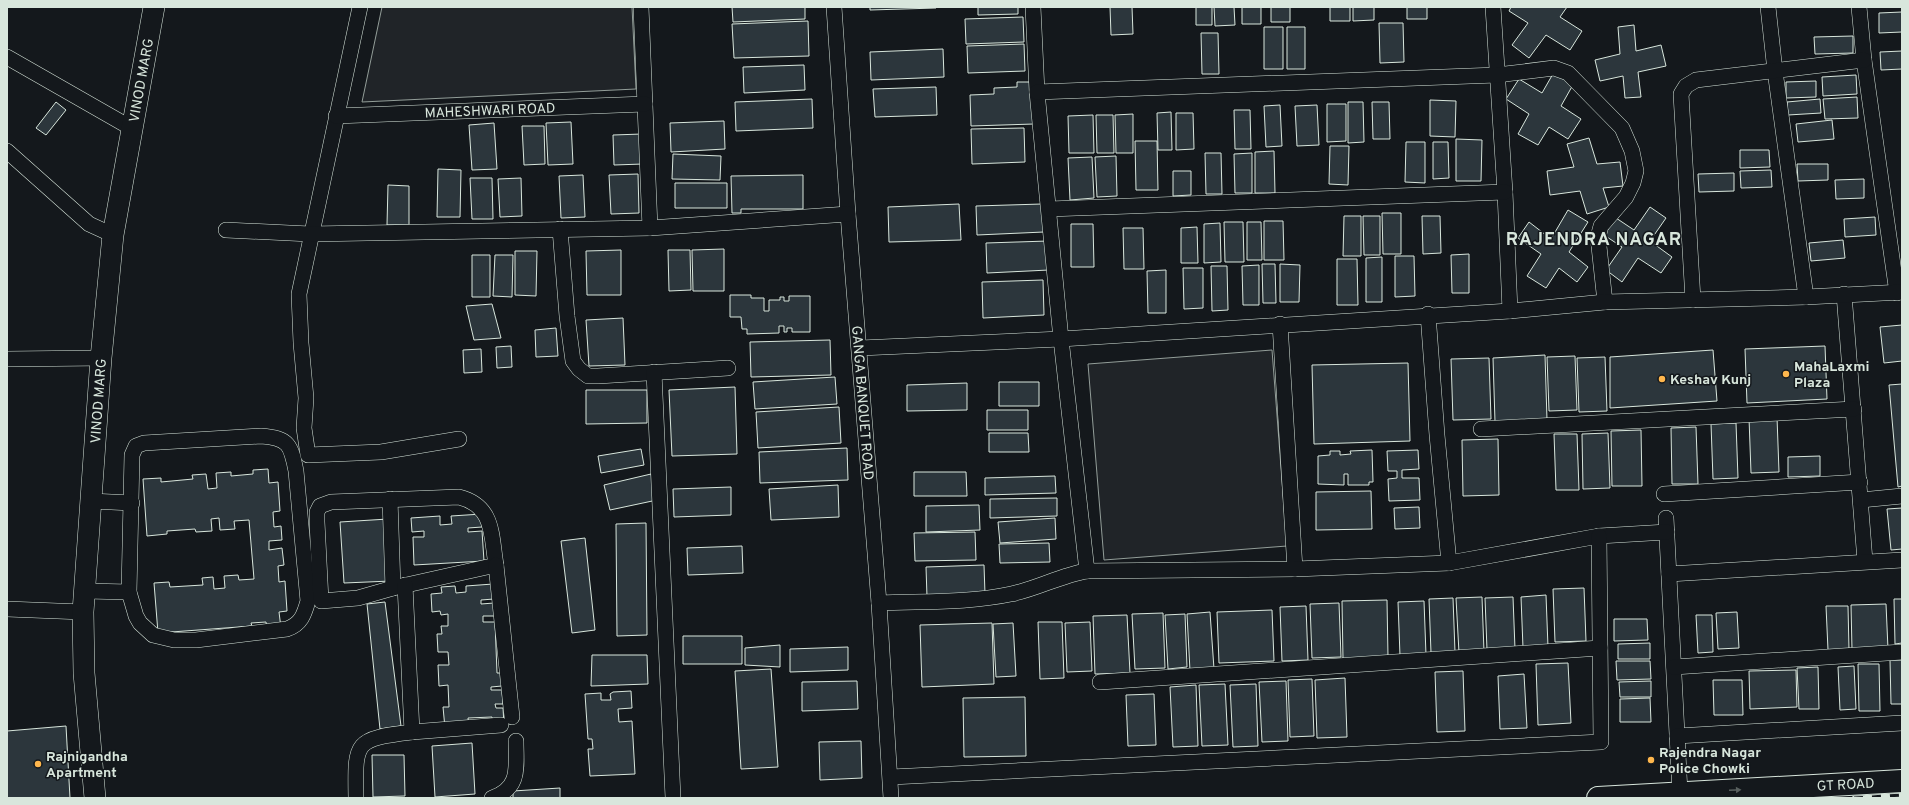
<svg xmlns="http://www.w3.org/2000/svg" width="1909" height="805" font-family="Overpass,sans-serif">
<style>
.green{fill:#202428;stroke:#939e99}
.building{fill:#2c363c;stroke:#d8e6dc}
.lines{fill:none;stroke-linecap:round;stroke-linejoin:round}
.street-casing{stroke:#d8e6dc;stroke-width:16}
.secondary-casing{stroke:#d8e6dc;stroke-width:22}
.highway-casing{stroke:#d8e6dc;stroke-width:24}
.street{stroke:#14181c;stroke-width:15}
.secondary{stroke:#14181c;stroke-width:21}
.highway{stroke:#14181c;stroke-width:22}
.rail-casing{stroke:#d8e6dc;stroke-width:4.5}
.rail{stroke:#14181c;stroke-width:3;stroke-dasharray:9;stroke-linecap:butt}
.oneway{fill:#59605f}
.poi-dot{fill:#ffb74d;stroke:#14181c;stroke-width:1.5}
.labels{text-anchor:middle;stroke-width:3;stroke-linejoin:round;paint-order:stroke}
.street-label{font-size:14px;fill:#d8e6dc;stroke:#14181c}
.poi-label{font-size:14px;font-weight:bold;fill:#d8e6dc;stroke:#14181c;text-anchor:start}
.district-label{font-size:18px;font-weight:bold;letter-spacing:1px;fill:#d8e6dc;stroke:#14181c}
</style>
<rect width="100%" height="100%" fill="#14181c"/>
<path class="green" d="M382 7H632L636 89 362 102Z
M1272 350 1287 546 1104 560 1088 364Z"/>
<path class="building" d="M732 7H805V19L733 22Z
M870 7H936V8L870 10Z
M978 7H1018V14L978 15Z
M1110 7H1132L1133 34 1111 35Z
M1196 7H1212V25H1196Z
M1214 7H1234L1235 25 1215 26Z
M1242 7H1261V24H1242Z
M1271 7H1290V22H1271Z
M1330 7H1350V21H1330Z
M1353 7H1374V20L1353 21Z
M1407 7H1427V19H1407Z
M1511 7H1567L1560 17 1582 31 1570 50 1546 35 1529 58 1512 45 1528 23 1509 11Z
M1902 12V32L1879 33V13Z
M1023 17 1024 42 966 44 965 19Z
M808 21 809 56 734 58 732 24Z
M1379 23H1403L1404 62 1380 63Z
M1634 25 1636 51 1661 45 1666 66 1638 72 1641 97 1625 98 1623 76 1600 81 1595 60 1620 54 1618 27Z
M1264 27H1283V69H1264Z
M1287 27H1305V69H1287Z
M1201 33H1218L1219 74H1202Z
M1853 36V53L1815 54 1814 37Z
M1024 44 1025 71 968 73 967 46Z
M943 49 944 77 871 80 870 52Z
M1902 51V69L1881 70 1880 52Z
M804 65 805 90 744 93 743 67Z
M1554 72 1574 83 1561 106 1581 119 1568 139 1549 127 1538 145 1518 134 1529 114 1506 99 1519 79 1542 93Z
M1856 75 1857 94 1823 96 1822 77Z
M1816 81V97L1786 98V82Z
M1017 82H1032L1034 124 971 126 970 95 994 94V88L1017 87Z
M936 87 937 115 875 117 873 89Z
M1857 97 1858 118 1825 119 1823 99Z
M812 99 813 128 736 131 735 102Z
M1820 99 1821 113 1788 115 1787 102Z
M1430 100 1456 101 1455 137 1430 136Z
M56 102 66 110 46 135 36 128Z
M1348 102H1363L1364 142 1348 143Z
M1372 102H1389L1390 139H1373Z
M1327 104H1346V141L1327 142Z
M1280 105 1282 146 1266 147 1264 106Z
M1317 105 1319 145 1297 146 1295 106Z
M1234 110H1250L1251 149H1235Z
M1171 112 1172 150H1158L1157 113Z
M1176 113H1193L1194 149 1176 150Z
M1133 114V153H1116L1115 115Z
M1093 115 1094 153H1069L1068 116Z
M1096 115H1113L1114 153H1097Z
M1832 120 1834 139 1798 142 1796 124Z
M724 121 725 149 671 152 670 123Z
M571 122 573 164 548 165 546 123Z
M494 123 497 169 472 170 469 125Z
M522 126H544L545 164 524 165Z
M1024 128 1025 162 972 164 971 129Z
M642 134 643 164 614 165 613 135Z
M1589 138 1597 164 1620 162 1623 186 1603 188 1609 207 1587 214 1580 191 1550 195 1547 171 1574 167 1567 144Z
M1456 139 1482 140 1481 181H1456Z
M1135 141H1157L1158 190H1136Z
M1406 142H1425V183L1405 182Z
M1433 142H1448L1449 178 1433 179Z
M1330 146H1349L1348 185 1329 184Z
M1740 150H1769L1770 167 1740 168Z
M1274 151 1275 193H1255V152Z
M1205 153H1221L1222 194H1206Z
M1252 153V193H1235L1234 154Z
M673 154 721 156 720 180 672 179Z
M1116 156 1117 196 1097 197 1095 157Z
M1092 157 1094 198 1070 200 1068 158Z
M1797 164H1828V180L1798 181Z
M438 169 461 170 460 217H437Z
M1771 170 1772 187 1741 188 1740 171Z
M1173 171H1191V195L1173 196Z
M1734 173V191L1699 192 1698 174Z
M638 174 639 213 611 214 609 175Z
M583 175 585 217 561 218 559 176Z
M803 175V209H741V213H732L731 176Z
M470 178H492L493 219H472Z
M521 178 522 216 500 217 498 179Z
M1864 179V198L1836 199 1835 180Z
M675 183H727V208H675Z
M388 185 409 186V225H387Z
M959 204 961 240 889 242 888 207Z
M1042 204 1044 232 977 235 976 206Z
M1650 207 1666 218 1650 241 1672 257 1661 273 1638 258 1622 282 1606 270 1622 247 1604 235 1616 218 1634 230Z
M1568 210 1588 222 1569 252 1588 267 1577 282 1559 268 1546 288 1527 276 1541 254 1518 238 1529 222 1551 239Z
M1382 213H1401V254H1383Z
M1344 216H1361V256H1343Z
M1363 216H1380V255H1364Z
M1422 216H1440L1441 253 1423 254Z
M1875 217 1876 235 1845 237 1844 219Z
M1264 221H1283L1284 260H1264Z
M1224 222H1243L1244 262H1225Z
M1247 222H1261L1262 260H1247Z
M1220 223 1221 262 1204 263V224Z
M1071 224H1093L1094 267H1071Z
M1197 227 1198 263H1181V228Z
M1123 228H1143L1144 269H1124Z
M1843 240 1845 258 1811 261 1809 243Z
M1048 241 1049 270 987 273 986 243Z
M724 249V291H693L692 250Z
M621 250V295H587L586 251Z
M668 250H690L691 290 669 291Z
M515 251H537L536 296 515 295Z
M1469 254V293H1452L1451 255Z
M472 255H490V297H472Z
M495 255H513L512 297 493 296Z
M1395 256H1414L1415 296 1395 297Z
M1382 257V302H1366V258Z
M1337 259H1357L1358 305H1337Z
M1262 264H1275L1276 303H1263Z
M1280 264 1300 265 1299 302H1280Z
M1259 265V305H1243L1242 266Z
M1211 266H1227L1228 310 1212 311Z
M1183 268H1203V308L1184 309Z
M1166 270V313H1148L1147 271Z
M1043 280 1044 315 983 318 982 282Z
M730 295H751V298H764V311H769V300H780V297H784V301H789V296H810V332H792V328H787V332H784V326H779V333L747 334V329H742L741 317H730Z
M492 304 501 338 474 340 466 306Z
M623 318 625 365 589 366 586 320Z
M1902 325V361L1884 363 1880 327Z
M556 328 558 356 536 357 535 330Z
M830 340 831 375 751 377 750 342Z
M511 346 512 367 497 368 496 347Z
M1825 346 1827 399 1747 403 1745 349Z
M481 349 482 372 464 373 463 350Z
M1713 350 1717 401 1610 408V357Z
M1545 355 1547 420 1495 422 1493 358Z
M1575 356 1577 410 1549 411 1547 357Z
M1605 357 1607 411 1579 412 1577 358Z
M1489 358 1491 419 1453 420 1451 359Z
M1408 363 1410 441 1314 444 1312 365Z
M835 377 837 404 755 409 753 382Z
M999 382H1039V406H999Z
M967 383V410L907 411V385Z
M1902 384V486L1898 487 1889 385Z
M735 387 737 454 672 456 669 390Z
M586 390H647V423L586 424Z
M839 407 841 443 758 448 756 412Z
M987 410H1028V430H987Z
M1777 417 1779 472 1751 473 1749 418Z
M1736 423 1738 478 1713 479 1711 424Z
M1696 427 1698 484H1672L1671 428Z
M1641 430 1642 486H1612L1611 431Z
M989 433H1028L1029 452H989Z
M1608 433 1610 488 1583 489 1582 434Z
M1554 434H1577L1579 490H1556Z
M1498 439 1499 495 1463 496 1462 440Z
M847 448 848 480 760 483 759 452Z
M641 449 644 465 601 473 598 456Z
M1372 450 1373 482H1369V485H1348V474H1344V485L1318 484V456L1330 455V451H1340V455L1351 454 1350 451Z
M1418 450 1419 469 1402 470V478H1419L1420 500 1389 501 1388 479 1397 478V471H1388L1387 451Z
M1820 456V476L1788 477V457Z
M268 469 269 483 278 482 280 511 273 512 274 527 281 526 282 540 269 541V550L282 548 284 565 278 566 279 582 285 581 287 611 279 612 281 628 267 629 266 622 251 623 252 626 158 633 154 583 169 582 170 587 203 585 202 578 213 577 214 589 225 588 224 576 238 575 239 580 254 579 249 520 234 521 235 529 220 530 219 518 211 519 212 531 196 532 195 529 167 531V534L147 536 143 479 161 478V482L193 479 192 475 206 474 208 489 217 488 216 473 231 472V476L253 474V470Z
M914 472H966L967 496H914Z
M651 474 657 500 610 510 604 485Z
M1055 476 1056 493 985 495V478Z
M838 485 839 517 771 520 769 489Z
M731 487V515L674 517 673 489Z
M1371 491 1372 529 1316 530V492Z
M1057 498V516L990 518V499Z
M979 505 980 530 926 532V506Z
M1419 507 1420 528 1395 529 1394 508Z
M1902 508V549L1891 550 1887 509Z
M482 514V527L468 528V532L482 531 484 561 414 565 413 537H424V531L412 532 411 518 440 516V525L452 524 451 516Z
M1055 518 1056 539 1000 543 998 522Z
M388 519 391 581 344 583 340 522Z
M646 523 647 635 617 636 616 524Z
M975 532 976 560 915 561 914 533Z
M585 538 595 630 572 633 561 541Z
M1049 543 1050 562 1000 563 999 544Z
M742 546 743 573 688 575 687 548Z
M984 565 985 594 927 597 926 567Z
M493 584 494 599 481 600V604L494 603 495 616H483V622H495L497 673H501L502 686 491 687V690H502L503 704H495L496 708H503L504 725H492V717L468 718 469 726 445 728 443 707H449L448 685 439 686 438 665H449L448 652H438L437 634H442L441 626H448V614L441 615 440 611 432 612 431 594 442 593 441 587 455 586 456 593 466 592V586Z
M1584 588 1586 641 1555 642 1553 589Z
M1546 595 1548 647 1523 648 1521 597Z
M1482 597 1484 652 1459 653 1456 598Z
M1513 597 1515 649 1487 650 1485 598Z
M1453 598 1455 652 1431 653 1429 599Z
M1894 599H1902V643L1895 644Z
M1387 600 1388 657 1343 659 1342 601Z
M1424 601 1426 655 1400 656 1398 602Z
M385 602 401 726 380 729 367 604Z
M1339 603 1341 657 1312 658 1310 604Z
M1886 604 1888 649 1852 650 1851 605Z
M1306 606 1308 660 1282 661 1280 607Z
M1826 606H1848L1849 650H1828Z
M1272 610 1274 661 1219 663 1217 612Z
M1210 612 1214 669 1190 671 1187 614Z
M1737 612 1739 648 1718 649 1716 613Z
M1163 613 1165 668 1135 669 1132 614Z
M1185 614 1187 667 1168 669 1165 615Z
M1127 615 1130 673 1095 674 1093 616Z
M1696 615H1712L1713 652 1698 653Z
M1614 619H1647L1648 640 1614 641Z
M1038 622H1062L1064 678 1040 679Z
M1090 622 1092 671 1067 672 1065 623Z
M992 623 994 684 922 687 920 625Z
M1013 623 1016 676 996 677 993 624Z
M683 636H742V664H683Z
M1650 643V659H1618V644Z
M780 645V667L745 665V648Z
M848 647V670L790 672V649Z
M592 655H647L648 684 591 686Z
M1890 660H1902V704H1891Z
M1616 661H1650L1651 679 1617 680Z
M1568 663 1571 723 1538 725 1536 664Z
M1858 664H1879L1880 711H1859Z
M1854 666 1856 709 1840 710 1838 667Z
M1818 667 1819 709H1799L1797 668Z
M771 669 778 767 741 769 735 671Z
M1796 670 1797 707 1750 709 1749 671Z
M1463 671 1465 731 1437 732 1435 672Z
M1524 674 1527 728 1500 729 1498 676Z
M1345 678 1347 737 1317 738 1315 680Z
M1312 679 1314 736 1290 737 1288 680Z
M1713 680H1742L1743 715H1714Z
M857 681 858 709 802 711V682Z
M1286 681 1288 741 1262 742 1259 682Z
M1651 681V697H1620L1619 682Z
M1225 684 1228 745 1202 746 1199 685Z
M1256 684 1258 746 1233 747 1230 685Z
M1196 685 1198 746 1173 747 1170 687Z
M631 691 632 708 618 709 619 722 632 721 635 774 590 776 588 749H593L592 739H588L585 694 601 693V700H611L610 694 613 692Z
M1154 694 1156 745 1128 746 1126 695Z
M1025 697 1026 756 964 757 963 698Z
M1650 698 1651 722H1620V699Z
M66 726 70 798H7V731Z
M861 741 862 778 820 780 819 742Z
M472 743 475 794 435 797 432 746Z
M372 755H404L405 796 373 797Z
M560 788V798H513V791Z"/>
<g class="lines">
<g class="street-casing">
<g id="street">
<path d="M360 7 299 294 301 343 306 398 304 428 308 455 381 452 459 439"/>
<path d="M641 7 650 228"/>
<path id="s1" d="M834 7 848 214 879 603 891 798"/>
<path d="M1033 7 1037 92 1061 339 1087 571"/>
<path d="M1493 7 1505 192 1510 311"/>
<path d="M1768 7 1775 71 1806 297"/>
<path d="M1859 7 1864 60 1897 293"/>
<path d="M7 57 133 129"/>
<path d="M1037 92 1497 75 1554 68 1568 73 1622 128 1632 151 1636 171 1633 183 1626 197 1601 226 1598 237 1605 302"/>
<path id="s2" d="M336 116 645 104"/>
<path d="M7 151 89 224 113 235"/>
<path d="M1049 209 1505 192"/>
<path d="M560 229 567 316 573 361 579 369 588 376H598L728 368"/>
<path d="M226 230 310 234 650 228 848 214"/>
<path d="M1844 294 1865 561"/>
<path d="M1693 300 1681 94 1686 86 1696 80 1864 60"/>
<path d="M1428 314 1437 435 1449 563"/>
<path d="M1280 324 1295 569"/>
<path d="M860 348 1061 339 1510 311 1605 302 1806 297 1902 292"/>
<path d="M7 359 101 358"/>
<path d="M654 372 673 798"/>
<path d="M1481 429 1854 409"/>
<path d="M261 436C289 438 291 445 296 471L308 601C304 615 301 624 287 629L196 640H174L153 635 140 623 136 616 129 592 132 455 136 446 144 443Z"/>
<path d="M1664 494 1860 482"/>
<path d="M459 497C494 506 491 534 496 565L393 588 358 598 321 601 317 522V512L320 506 331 502Z"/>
<path d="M390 499 393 588"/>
<path d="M1861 500 1902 496"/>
<path d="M91 501 132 503"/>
<path d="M1666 518 1680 793"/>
<path d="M496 565 512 717"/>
<path d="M1669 574 1902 560"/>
<path d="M86 591 129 592"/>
<path d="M879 603C923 601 969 603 1011 594 1037 589 1061 575 1087 571L1295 569 1449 563 1599 536 1667 532"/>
<path d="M7 609 83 612"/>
<path d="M1674 667 1902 652"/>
<path d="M1100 682 1600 648"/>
<path d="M412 732 501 725"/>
<path d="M1677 736 1902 723"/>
<path d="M891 777 1601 742 1599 536"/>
<path d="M356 798C355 741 354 739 412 732L405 585"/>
<path d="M492 798C521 788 516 767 516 741"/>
</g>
</g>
<g class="secondary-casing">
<g id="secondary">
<path id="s3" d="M95 798 84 673 83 612 101 358 113 235 154 7"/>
</g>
</g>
<g class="highway-casing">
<g id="highway">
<path id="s4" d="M1598 798 1902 781"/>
</g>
</g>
<use href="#street" class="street"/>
<use href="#secondary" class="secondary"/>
<use href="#highway" class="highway"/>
<g class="rail-casing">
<path id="rail" d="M1854 798 1902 795"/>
</g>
<use href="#rail" class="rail"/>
</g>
<defs><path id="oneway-solid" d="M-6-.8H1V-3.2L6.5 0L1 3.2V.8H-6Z"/></defs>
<use class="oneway" href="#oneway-solid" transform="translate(1735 790) rotate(-3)"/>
<g class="poi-dot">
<circle cx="1786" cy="374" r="4"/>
<circle cx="1662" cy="379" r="4"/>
<circle cx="1651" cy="760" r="4"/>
<circle cx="38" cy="764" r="4"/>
</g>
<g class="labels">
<g class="street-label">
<text dy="5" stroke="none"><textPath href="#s3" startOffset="722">VINOD MARG</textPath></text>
<text dy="5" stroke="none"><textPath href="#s2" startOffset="154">MAHESHWARI ROAD</textPath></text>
<text dy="5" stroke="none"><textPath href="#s3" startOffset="398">VINOD MARG</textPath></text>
<text dy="5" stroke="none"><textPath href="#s1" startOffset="397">GANGA BANQUET ROAD</textPath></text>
<text dy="5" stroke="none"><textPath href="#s4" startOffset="248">GT ROAD</textPath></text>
</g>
<g class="poi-label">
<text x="1794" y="371">MahaLaxmi<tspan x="1794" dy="16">Plaza</tspan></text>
<text x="1670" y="384">Keshav Kunj</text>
<text x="1659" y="757">Rajendra Nagar<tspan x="1659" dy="16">Police Chowki</tspan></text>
<text x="46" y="761">Rajnigandha<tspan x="46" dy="16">Apartment</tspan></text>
</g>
<g class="district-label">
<text x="1594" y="245">RAJENDRA NAGAR</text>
</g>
</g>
<rect width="1909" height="805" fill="none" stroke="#d8e6dc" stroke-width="16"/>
</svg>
